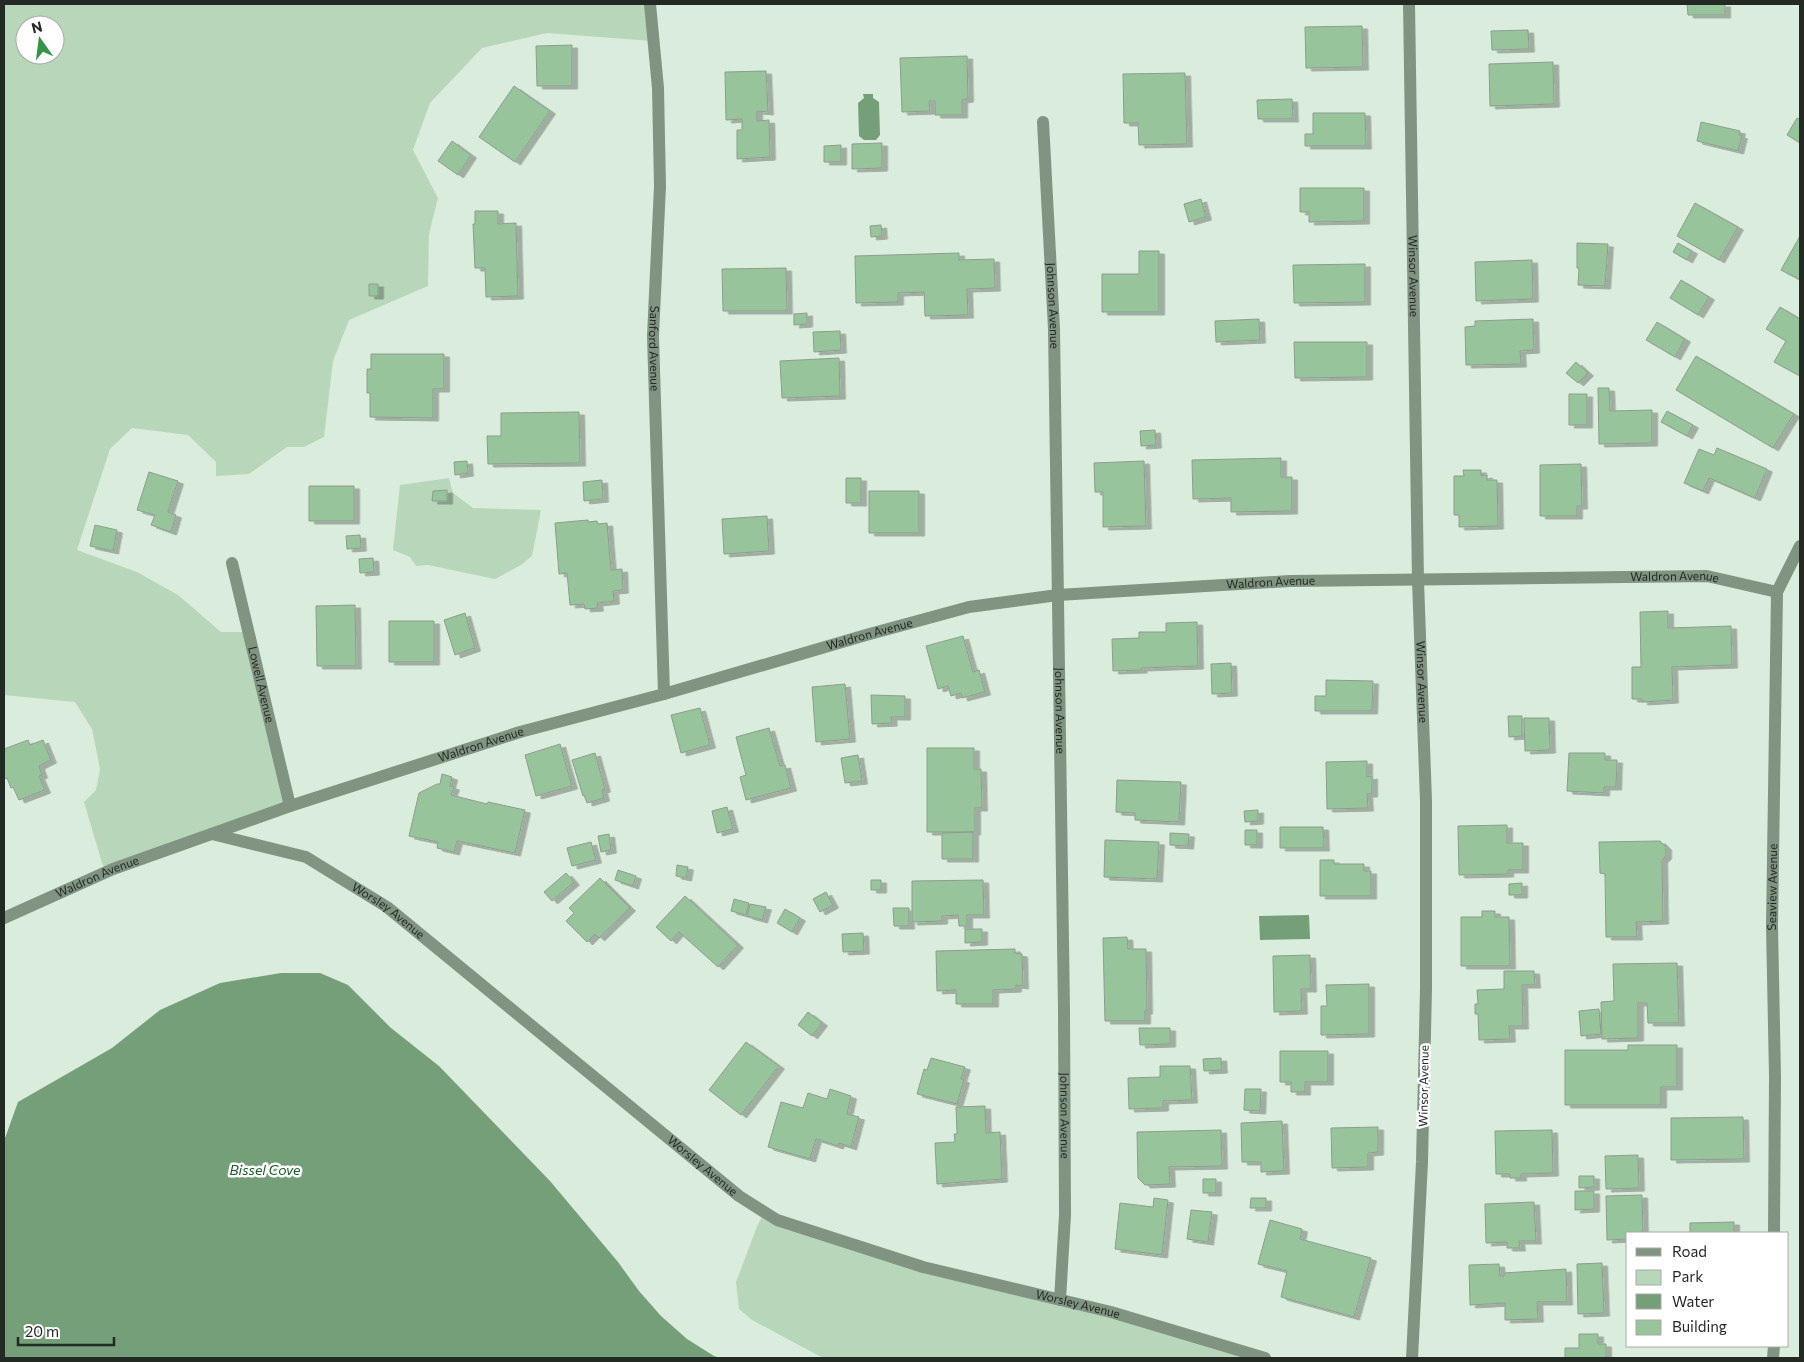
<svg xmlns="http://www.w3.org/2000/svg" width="1804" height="1362" font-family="Commissioner,sans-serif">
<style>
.green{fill:#b8d7ba;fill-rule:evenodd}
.water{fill:#749f78}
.building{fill:#97c49b;stroke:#8d9d8e;filter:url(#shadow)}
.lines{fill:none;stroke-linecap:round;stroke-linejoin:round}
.street{stroke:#819482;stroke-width:12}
.labels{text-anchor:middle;stroke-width:5;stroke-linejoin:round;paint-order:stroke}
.street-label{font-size:12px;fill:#232a23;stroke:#fff}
.water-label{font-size:14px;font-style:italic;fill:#1a5b27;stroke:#fff}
</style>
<defs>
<filter id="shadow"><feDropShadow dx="5.5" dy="3" stdDeviation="0" flood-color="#0004"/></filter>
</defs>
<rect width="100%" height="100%" fill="#daecdb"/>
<path class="green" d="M4 4H650L652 41 547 33 482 48 430 103 413 150 438 198 429 234 428 286 349 320 333 361 324 437 304 447H287L249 474 216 476V462L188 435 132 428 110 449 77 550 137 572 178 595 221 632H243L285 803 104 867 102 863 84 802 96 790 100 769 92 729 75 702 4 695ZM25 25H55V55H25Z
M449 478 453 493 473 508 541 510 532 556 521 565 495 579 428 565 416 566 410 557 393 550 400 485Z
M763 1215 926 1268 1267 1358H823L752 1320 739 1309 736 1282 758 1224Z"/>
<path class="water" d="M863 94H873V98L879 102 880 135 876 140H864L859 136 858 103 864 98Z
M1309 915 1310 939 1260 940 1259 916Z
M281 973H320L348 985 391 1028 439 1066 550 1181 618 1262 639 1291 661 1316 687 1339 714 1356 720 1358H4V1141L18 1102 112 1048 160 1010 220 983Z"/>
<path class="building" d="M1687 4H1725V15H1688Z
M1362 26 1363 67 1306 68 1305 27Z
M1528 30 1529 49 1492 50 1491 31Z
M572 45V86H537L536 46Z
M967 56 968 99 962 100V115H935V101H929L930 111 902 112 900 58Z
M1553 62 1554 104 1490 106 1489 64Z
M766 71 768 112 757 111V121L769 120 770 157 737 159V130H742V119L726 120 725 72Z
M1185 73 1187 144 1139 145 1138 123H1124L1123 74Z
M514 86 550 111 515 162 479 137Z
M1292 99 1293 119H1258L1257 100Z
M1313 113H1365L1366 146H1305V134H1313Z
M1797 118 1800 119V143L1787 135Z
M1701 122 1740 131 1739 135 1742 136 1738 151 1697 141Z
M452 141 471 155 458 175 438 161Z
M882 143V168L852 169V144Z
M841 145V162H824V146Z
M1300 188H1364V221L1309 222V212H1300Z
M1201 199 1206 217 1189 222 1184 204Z
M1695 203 1738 227 1719 260 1677 236Z
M475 211H498V224L516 223 518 296 486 297 485 268H475L473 224H475Z
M881 225 882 236 871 237 870 226Z
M1800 236V280L1781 270Z
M1577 243 1608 244 1605 286 1578 285 1579 268H1577Z
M1678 243 1692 251 1687 260 1673 252Z
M1139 251H1159V312H1102V274H1139Z
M959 253V260L994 259 995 288 967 289 968 315 925 316 924 292 898 293V302L856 303 855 256Z
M1532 260 1533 299 1476 301 1475 262Z
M1365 264V302L1294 303 1293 265Z
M786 268 787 311H723L722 269Z
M1681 280 1709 297 1698 315 1670 298Z
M369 284H378V296H369Z
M1780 307 1800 319V376L1774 362 1786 341 1766 329Z
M807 313V324L794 325V314Z
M1259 319 1260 340 1216 342 1215 321Z
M1533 319 1534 350 1520 351 1521 364 1466 365 1465 327 1475 326V321Z
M1657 322 1685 339 1675 357 1646 340Z
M840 331 841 350 814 352 813 332Z
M1294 342H1367V377L1295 378Z
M371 354H444V389H433V418L370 417V393H367V369H371Z
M1696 356 1794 414 1773 448 1676 390Z
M839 358 840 396 782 398 780 361Z
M1576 362 1588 373 1578 383 1566 373Z
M1598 388H1609L1610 411 1652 410V443L1599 444Z
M1569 394H1587V425H1569Z
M1667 411 1693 425 1687 436 1661 422Z
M579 412 580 463 488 464 487 436H501V413Z
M1155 430 1156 445 1141 446 1140 431Z
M1717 448 1767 469 1755 498 1709 478 1703 491 1684 483 1699 449 1714 455Z
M1281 458V477H1292V511L1231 512V498L1193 499 1192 460Z
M467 461 468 473 455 475 454 462Z
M1144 461 1146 526 1103 527V492H1095L1094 463Z
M1581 464 1582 506H1577V516H1540V465Z
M1463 470H1481V476L1487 475V480H1497L1498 526 1459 527V515H1454V476H1464Z
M149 472 178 481 168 512 176 515 171 532 151 525 155 515 137 510Z
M846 478H861V503H846Z
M602 480 603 499 584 501 583 482Z
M309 486H354V521H309Z
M447 490V501H432L433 491Z
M869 491H919V533H869Z
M767 516 769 551 724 554 722 519Z
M588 520V522L597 521 598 524 607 523 611 570 622 569 623 590 613 591 614 601 597 603 598 608 585 609 584 604 570 605 567 573 559 574 555 523Z
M95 525 117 530 113 551 90 546Z
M360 535 361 548 347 549 346 536Z
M373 558 374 572 360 573 359 559Z
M355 605 356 666H317L316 606Z
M1668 611V628L1731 626 1732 665 1672 667 1673 700 1642 702V699H1632V667H1641L1640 612Z
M465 613 475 648 455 655 444 620Z
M389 621H434V662H389Z
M1197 622 1198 666 1141 668 1142 670 1113 671 1112 639 1139 638V632H1166V623Z
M963 636 973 672 979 670 985 692 962 698 961 693 951 696 948 686 938 689 926 646Z
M1231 663 1232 693 1212 694 1211 664Z
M1326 680 1373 681 1372 711H1315V696H1326Z
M845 684 850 739 816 742 812 687Z
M871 695 905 696V717H891L892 723 872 724Z
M700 708 710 745 681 753 671 715Z
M1508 716H1522V736L1509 737Z
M1524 718H1549L1550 750 1525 751Z
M769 728 780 766 785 765 791 788 746 800 740 777 746 775 736 737Z
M28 740 30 745 43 740 51 760 39 766 42 775 39 776 45 790 19 800 13 787 11 788 7 778 4 779V749Z
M560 744 572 786 536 796 525 755Z
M927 748H974V769H981L982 808H975V832H927Z
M595 753 605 789 602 790 604 798 587 803 584 795 583 796 572 760Z
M1569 753H1605V760H1617L1616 787H1604V793L1567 791Z
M858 755 862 781 845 783 841 758Z
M1367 761V777L1372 776V794H1367L1368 808 1327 809 1326 762Z
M442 774 452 777 450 786 454 787 451 795 487 804 488 802 525 810 515 853 457 841 454 852 437 848 438 842 409 836 419 793 437 784H440Z
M1117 780 1181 782 1179 822 1135 820V813L1116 812Z
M727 807 733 829 717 833 712 811Z
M1258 810V821L1245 822 1244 811Z
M1507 825V843H1523V870H1508V874L1459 875 1458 826Z
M1280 827H1323L1324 848H1280Z
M1245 830H1257V845H1245Z
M973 832V859H942V833Z
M1170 833 1189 834 1188 846 1170 845Z
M609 834 611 850 601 852 598 836Z
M1105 840 1159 842 1157 879 1104 877Z
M1660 841 1666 847V856L1662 860 1663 921 1636 922 1637 937H1606L1605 874 1600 873 1599 842Z
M591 842 596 860 572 866 567 848Z
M1320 860H1334V864H1364V871H1371V896H1320Z
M677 865 688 867 686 878 676 876Z
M618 870 636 876 633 886 615 880Z
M566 873 574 882 552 901 544 892Z
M600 878 630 908 599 938 595 934 587 942 566 921 574 913 569 908Z
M871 880H881V890H871Z
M983 880 984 915H967V926H959L958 915 942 916V921L912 922V881Z
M1522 883V895H1509V884Z
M826 892 833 905 820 912 813 899Z
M685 896 738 945 718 967 679 932 671 941 656 927Z
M734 899 749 903 746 915 731 911Z
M750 904 766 907 762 920 747 916Z
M893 908H909V926H894Z
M785 909 800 918 792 932 777 923Z
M1482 911H1495V917H1509L1510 966H1461V917H1482Z
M965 929H982V942L965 943Z
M863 933 864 951 843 952 842 934Z
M1127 937 1128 949H1146L1147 1011H1145V1021H1105L1103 938Z
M1015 949V953L1022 954 1023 986 1016 985V989L993 990V1004H956V990L937 991 936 951Z
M1310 955 1311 989H1301L1302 1011 1274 1012 1273 956Z
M1677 963 1679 1023H1648L1647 1003H1638V1038L1602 1039 1601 1002 1614 1001 1613 964Z
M1504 971H1534L1535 985H1522L1523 1026H1509L1510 1039 1479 1040 1478 1014H1475V1004H1478L1477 990 1504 989Z
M1369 984V1034L1321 1035V1006H1327L1326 985Z
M1599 1009 1601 1034 1581 1036 1579 1011Z
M808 1012 822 1023 812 1036 798 1025Z
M1139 1028H1170V1044L1140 1045Z
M746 1042 779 1066 741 1115 709 1090Z
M1628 1045H1677V1087H1661V1105H1565V1050H1628Z
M1280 1051H1328V1082H1305V1092H1291V1082H1280Z
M931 1058 965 1067 961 1079 964 1080 957 1104 917 1094 924 1069 927 1070Z
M1221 1058 1222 1070 1204 1071 1203 1059Z
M1160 1066H1190L1192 1100 1163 1101V1108L1129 1109 1128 1078 1160 1077Z
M830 1089 851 1096 847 1114 859 1117 851 1147 839 1143 838 1146 816 1139 810 1159 768 1147 781 1102 803 1108 808 1093 827 1099Z
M1245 1089H1261L1260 1111 1244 1110Z
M985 1106 986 1133 1000 1132 1002 1179 937 1184 935 1143 955 1142 954 1134H957L956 1107Z
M1743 1117 1744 1159 1671 1160V1118Z
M1282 1121 1284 1171 1261 1172V1162H1242L1241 1123Z
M1378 1127V1152L1368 1153V1167L1332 1168 1331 1128Z
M1221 1130 1222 1166 1169 1167 1170 1184 1145 1185 1138 1178 1137 1132Z
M1552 1130 1553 1173 1521 1174V1178H1510V1174H1496L1495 1131Z
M1638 1155 1639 1188 1606 1189 1605 1156Z
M1579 1176H1594V1187L1579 1188Z
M1203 1179H1216V1193H1203Z
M1575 1191H1594V1209L1575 1210Z
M1642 1195 1643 1233H1628V1239L1607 1240 1606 1196Z
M1154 1198 1168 1200 1162 1255 1115 1249 1120 1203 1153 1207Z
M1251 1198H1266V1208H1250Z
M1534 1202 1536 1241H1519L1520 1248H1507V1242L1486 1243 1485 1204Z
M1191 1210 1212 1212 1208 1242 1187 1239Z
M1270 1220 1302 1229 1300 1239 1371 1258 1354 1317 1281 1297 1287 1271 1258 1264Z
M1734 1222V1233H1690V1223Z
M1602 1263 1604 1313 1578 1314 1577 1264Z
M1499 1264 1500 1276H1504V1273L1566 1269 1567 1302H1537L1538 1319 1505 1320V1303L1470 1305 1469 1265Z
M1579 1334H1598V1344H1606V1358H1565V1348H1579Z"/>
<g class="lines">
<g class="street">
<path id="s1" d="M650 4 658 88 660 186 653 336 664 694"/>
<path id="s2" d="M1409 4 1418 581 1426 801V989L1422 1162 1412 1358"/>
<path id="s3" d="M1043 122 1054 329 1064 1010 1065 1215 1060 1300"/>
<path id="s4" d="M232 563 290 806"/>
<path id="s5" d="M212 834 306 857 387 907 739 1196 777 1220 923 1267 1111 1312 1265 1358"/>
<path id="s6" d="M4 918 113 869 290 806 520 732 664 694 866 635 969 607 1058 595 1290 581 1707 576 1777 592"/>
<path id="s7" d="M1774 1233 1775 1076 1772 926 1777 592 1800 546"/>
<path d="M1773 1358 1774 1346"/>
</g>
</g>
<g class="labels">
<g class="street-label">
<text dy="4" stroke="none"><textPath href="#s2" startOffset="272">Winsor Avenue</textPath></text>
<text dy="4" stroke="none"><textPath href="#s3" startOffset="184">Johnson Avenue</textPath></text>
<text dy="4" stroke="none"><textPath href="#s1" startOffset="345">Sanford Avenue</textPath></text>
<text dy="4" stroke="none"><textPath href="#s6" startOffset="1722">Waldron Avenue</textPath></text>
<text dy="4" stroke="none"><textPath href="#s6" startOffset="1318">Waldron Avenue</textPath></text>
<text dy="4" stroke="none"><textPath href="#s6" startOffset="912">Waldron Avenue</textPath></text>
<text dy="4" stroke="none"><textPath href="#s2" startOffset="678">Winsor Avenue</textPath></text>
<text dy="4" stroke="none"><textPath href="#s4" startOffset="125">Lowell Avenue</textPath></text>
<text dy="4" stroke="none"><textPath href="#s3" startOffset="589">Johnson Avenue</textPath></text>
<text dy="4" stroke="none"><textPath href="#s6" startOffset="508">Waldron Avenue</textPath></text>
<text dy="4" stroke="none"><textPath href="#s6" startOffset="102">Waldron Avenue</textPath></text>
<text dy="4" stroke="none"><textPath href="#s7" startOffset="346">Seaview Avenue</textPath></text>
<text dy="4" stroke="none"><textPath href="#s5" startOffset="195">Worsley Avenue</textPath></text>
<text transform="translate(1424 1086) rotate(-89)" y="4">Winsor Avenue</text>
<text dy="4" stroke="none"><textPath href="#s3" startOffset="994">Johnson Avenue</textPath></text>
<text dy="4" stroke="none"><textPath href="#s5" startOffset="600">Worsley Avenue</textPath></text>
<text dy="4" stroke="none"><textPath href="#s5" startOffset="1005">Worsley Avenue</textPath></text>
</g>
<g class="water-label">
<text x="265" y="1175">Bissel Cove</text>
</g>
</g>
<rect width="1804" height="1362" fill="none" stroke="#232a23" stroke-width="10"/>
<rect x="1626" y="1232" width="162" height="115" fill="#ffffff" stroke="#a7aaa7"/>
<rect x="1636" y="1248" width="25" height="8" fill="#819482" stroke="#a7aaa7"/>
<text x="1672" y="1257" font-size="15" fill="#232a23">Road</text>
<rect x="1636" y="1270" width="25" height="15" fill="#b8d7ba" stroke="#a7aaa7"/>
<text x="1672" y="1282" font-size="15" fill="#232a23">Park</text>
<rect x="1636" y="1294" width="25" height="15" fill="#749f78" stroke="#a7aaa7"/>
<text x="1672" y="1307" font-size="15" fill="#232a23">Water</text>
<rect x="1636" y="1320" width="25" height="15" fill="#97c49b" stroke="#a7aaa7"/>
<text x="1672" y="1332" font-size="15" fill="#232a23">Building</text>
<g transform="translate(40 40) rotate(346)"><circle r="24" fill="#ffffff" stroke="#a7aaa7"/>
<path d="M0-4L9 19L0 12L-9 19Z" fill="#359447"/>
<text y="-8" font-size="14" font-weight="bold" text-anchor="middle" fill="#232a23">N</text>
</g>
<path d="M18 1337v8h96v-8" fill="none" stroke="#232a23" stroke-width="2.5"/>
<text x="25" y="1337" font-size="15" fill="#232a23" stroke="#ffffff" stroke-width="4" paint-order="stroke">20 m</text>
</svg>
